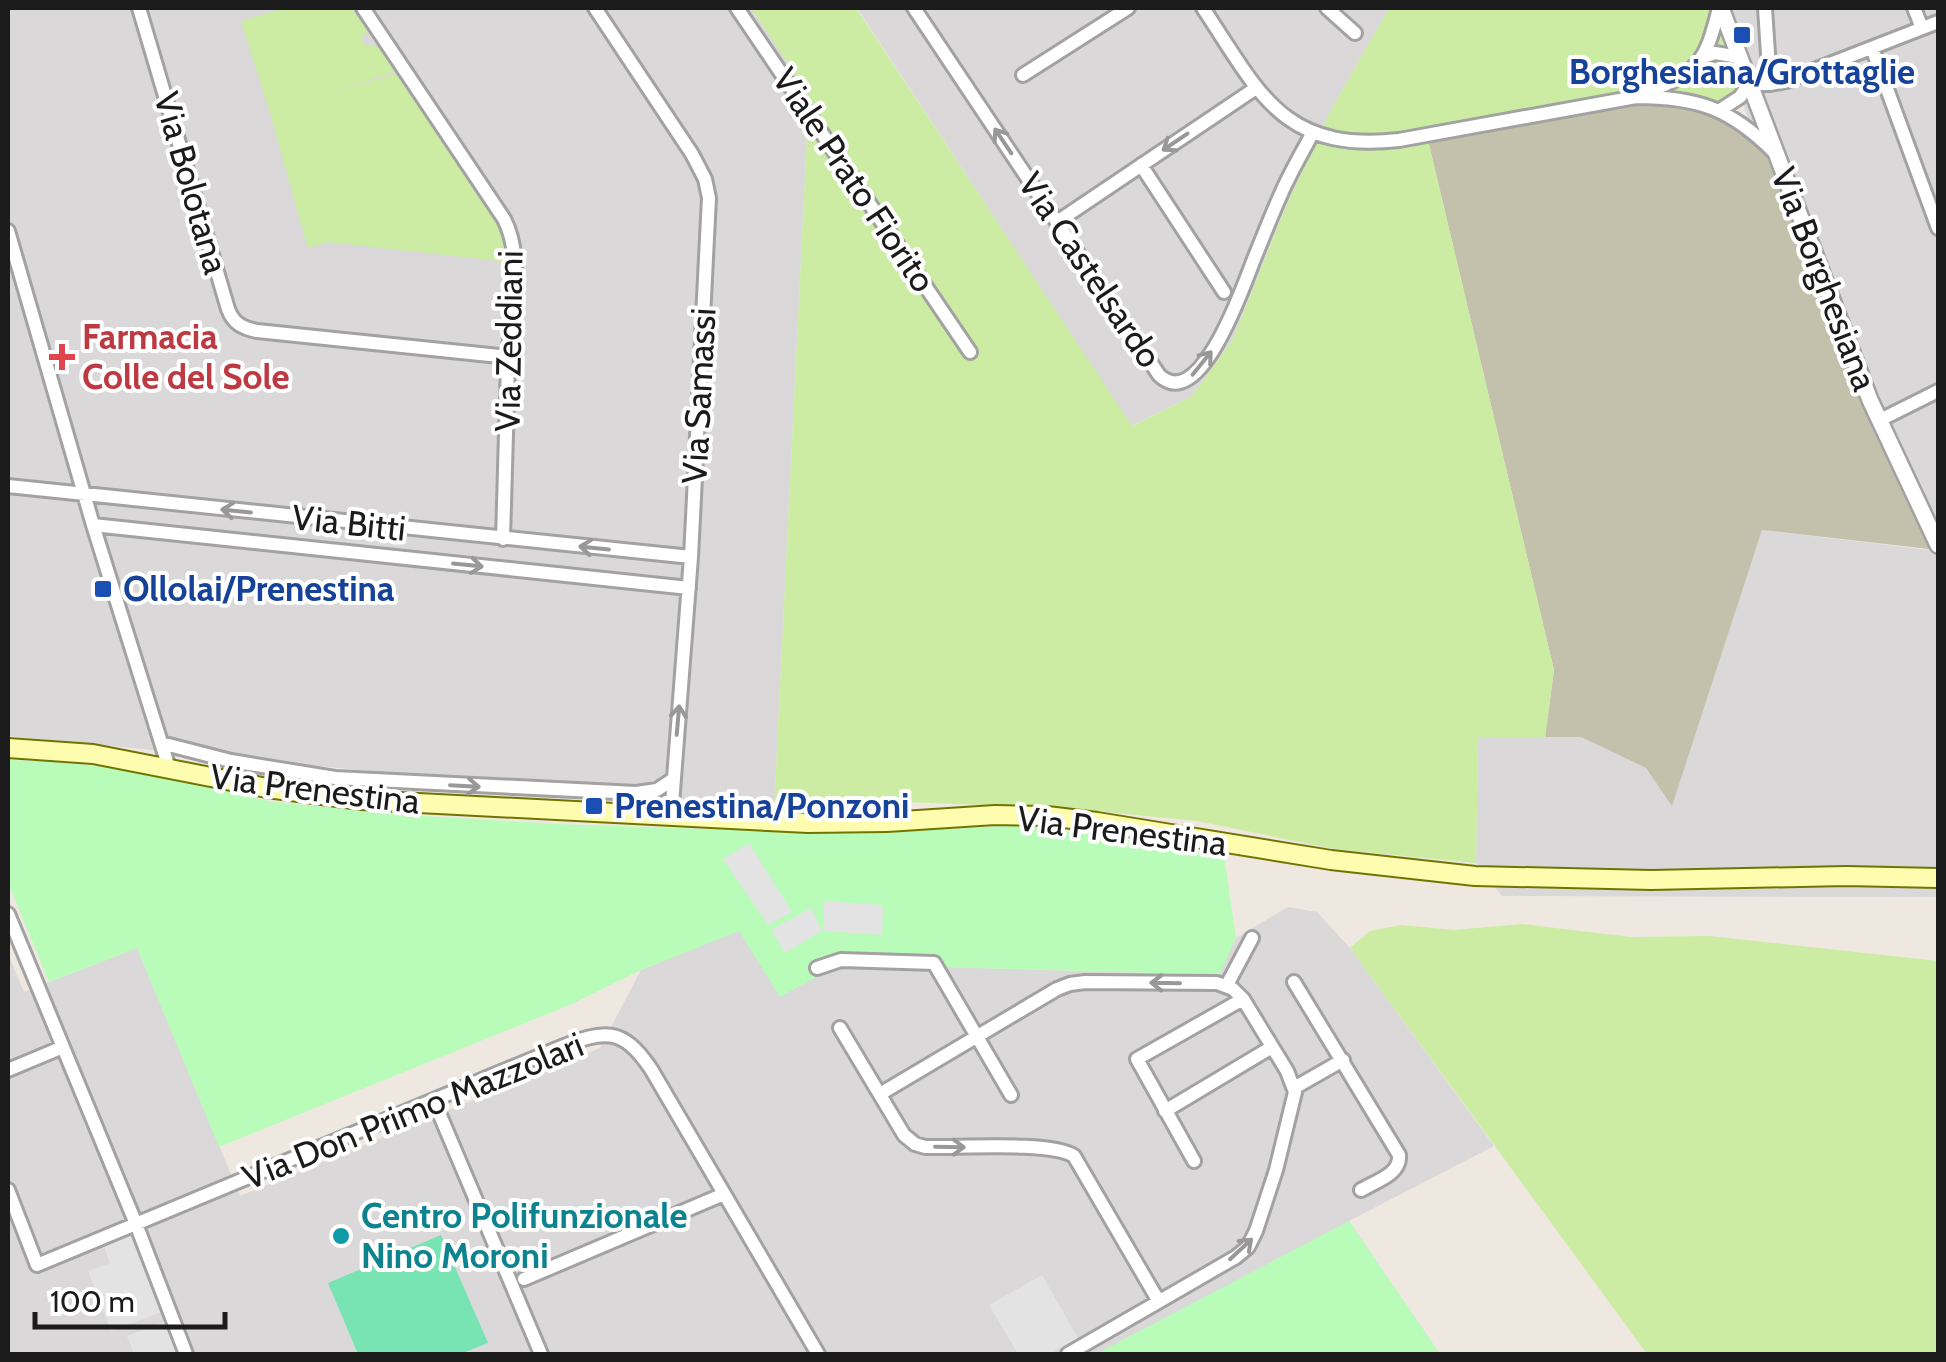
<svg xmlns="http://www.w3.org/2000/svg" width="1946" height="1362" font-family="Cabin,sans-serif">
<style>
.residential{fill:#dad8d8}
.construction{fill:#c3c1ab}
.grass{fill:#cbeca2}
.park{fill:#b9fcba}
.pitch{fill:#78e3b3}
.parking{fill:#e3e3e3}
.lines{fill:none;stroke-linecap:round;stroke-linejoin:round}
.minor-casing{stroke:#a2a2a2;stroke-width:18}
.tertiary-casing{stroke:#a2a2a2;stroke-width:20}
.secondary-casing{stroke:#707500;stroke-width:22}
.minor{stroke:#fff;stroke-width:12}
.tertiary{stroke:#fff;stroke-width:15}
.secondary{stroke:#fdfcaf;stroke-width:18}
.oneway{stroke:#989898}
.transit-dot{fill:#1a4fb4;stroke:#fff;stroke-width:4}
.health-dot{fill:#e0444e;stroke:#fff;stroke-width:4}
.culture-dot{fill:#0f9aa8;stroke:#fff;stroke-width:4}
.labels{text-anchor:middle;stroke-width:8;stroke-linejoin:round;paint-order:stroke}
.transit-label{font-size:35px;font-weight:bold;fill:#164399;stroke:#fff;text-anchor:start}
.street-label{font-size:35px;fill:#1b1b1b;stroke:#fff}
.health-label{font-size:35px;font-weight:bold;fill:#be3a42;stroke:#fff;text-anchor:start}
.culture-label{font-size:35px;font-weight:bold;fill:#0d838f;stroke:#fff;text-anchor:start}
</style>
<rect width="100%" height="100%" fill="#eee8e0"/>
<path class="residential" d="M8 8H751L809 94 774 810 8 736Z
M857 8H1389L1331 110 1286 206 1233 339 1192 396 1131 426Z
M1707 8H1938V897L1502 896 1476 863 1478 737H1581L1646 768 1672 805 1762 530 1929 550 1862 422Z
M1288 907 1317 912 1350 948 1494 1146 1349 1221 1440 1354H8V953L24 992 137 948 240 1196 600 1048 641 970 740 930 840 964 1218 975 1236 938Z"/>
<path class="construction" d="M1636 97 1715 107 1776 154 1938 550 1762 530 1672 806 1646 768 1581 737H1545L1554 670 1427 136Z"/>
<path class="grass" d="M285 8H351L368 31 361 38 366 46H377L396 71 322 95 398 73 509 238 507 262 329 242 308 248 269 110 241 21Z
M751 8H856L1132 426 1192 396 1233 339 1286 206 1331 110 1389 8H1721L1749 84 1715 107 1636 97 1427 136 1554 670 1545 737H1478L1476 863 1334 849 1197 821 1068 808 905 802 774 810 809 95Z
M1522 924 1631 937 1709 936 1938 961V1354H1647L1350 948 1370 931 1401 925 1454 930Z"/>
<path class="park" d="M8 760 62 762 118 769 274 802 406 815 557 824 856 834 1025 825 1224 855 1236 938 1219 975 840 964 780 997 739 931 641 970 572 1004 219 1147 137 948 49 982 8 883Z
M1349 1221 1440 1354H1096Z"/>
<path class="pitch" d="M441 1235 488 1343 460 1354H358L328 1283Z"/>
<path class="parking" d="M749 843 792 912 768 925 723 859Z
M824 901 883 905 882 935 824 931Z
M811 908 822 931 785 953 771 930Z
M133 1235 162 1312 111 1331 88 1271 110 1263 104 1246Z
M1042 1275 1078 1338 1050 1354H1018L989 1305Z
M166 1321 179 1354H134L127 1336Z"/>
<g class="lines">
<g class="minor-casing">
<path id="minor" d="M139 8 228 309C233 323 242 328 257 331L509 357
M363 8 504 219C525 259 510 319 508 363 506 421 505 480 503 539
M595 8 692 154 705 179 709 198 691 557 671 817
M737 8 970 352
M914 8 1159 375C1200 415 1244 284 1254 259 1263 237 1271 216 1281 194 1290 173 1302 153 1313 132
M1203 8C1259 92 1282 153 1399 140L1636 97C1697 97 1730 108 1774 152
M1327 8 1355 33
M1765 8 1770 84
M1914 8 1922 28
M1872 48 1938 228
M1703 57 1715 53 1739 57
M1023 75 1128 8
M1643 94C1698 72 1705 65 1719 8
M1720 110 1740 97 1749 84H1770L1786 81 1938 22
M1141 165 1224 292
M1057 222 1256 88
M8 231 93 525 169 768
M1880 420 1938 391
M8 486 691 557
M93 525 689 588
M161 743 231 761 335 778 636 793 657 790 672 780
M8 914 136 1224 186 1354
M817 968 841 960 934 963 1011 1095
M1294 982 1399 1155C1401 1174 1376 1181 1361 1190
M1227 985 1252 938
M840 1028 904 1135 915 1144 925 1147C957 1148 1051 1141 1074 1156L1158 1300
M8 1070 63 1047
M1294 1088 1343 1060
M880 1094 1057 989 1070 984 1085 982 1217 983 1233 989 1243 999 1287 1071 1295 1092 1276 1170 1256 1231 1248 1247 1236 1257 1068 1354
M434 1101 541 1354
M1165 1111 1272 1047
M1194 1161 1137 1059 1243 999
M8 1190 37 1265 559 1048C604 1030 622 1026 651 1069L818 1354
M524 1279 724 1194"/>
</g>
<g class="tertiary-casing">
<path id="tertiary" d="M1721 8 1870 400 1938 545"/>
</g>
<g class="secondary-casing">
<path id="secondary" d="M8 748 93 754 267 788 361 800 808 823 887 822 995 815 1047 816 1097 822 1331 860 1475 876 1651 880 1846 876 1938 878"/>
</g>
<use href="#minor" class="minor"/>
<use href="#tertiary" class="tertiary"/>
<use href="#secondary" class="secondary"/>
</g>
<defs><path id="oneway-shaft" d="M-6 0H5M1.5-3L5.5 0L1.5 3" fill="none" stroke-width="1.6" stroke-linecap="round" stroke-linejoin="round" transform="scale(2.5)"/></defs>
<g class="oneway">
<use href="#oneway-shaft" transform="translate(1003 141) rotate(-124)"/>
<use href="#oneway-shaft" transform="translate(1175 142) rotate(146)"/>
<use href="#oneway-shaft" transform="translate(1202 363) rotate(-51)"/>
<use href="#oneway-shaft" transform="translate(236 511) rotate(-174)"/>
<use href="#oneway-shaft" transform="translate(594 548) rotate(-174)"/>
<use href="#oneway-shaft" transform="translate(468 565) rotate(6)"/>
<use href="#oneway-shaft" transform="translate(678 720) rotate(-85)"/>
<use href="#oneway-shaft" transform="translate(465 786) rotate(3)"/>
<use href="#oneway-shaft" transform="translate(1165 983) rotate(-179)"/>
<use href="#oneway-shaft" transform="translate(950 1147) rotate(1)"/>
<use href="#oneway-shaft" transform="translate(1241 1249) rotate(-43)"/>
</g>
<g class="transit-dot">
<rect x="1732" y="25" width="20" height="20" rx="5"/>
<rect x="93" y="579" width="20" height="20" rx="5"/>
<rect x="584" y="796" width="20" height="20" rx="5"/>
</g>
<path class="health-dot" d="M57 342h10v10h10v10h-10v10h-10v-10h-10v-10h10z"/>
<circle class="culture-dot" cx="341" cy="1236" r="10"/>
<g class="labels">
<g class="transit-label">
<text x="1742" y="84" text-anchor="middle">Borghesiana/Grottaglie</text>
<text x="123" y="601">Ollolai/Prenestina</text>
<text x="614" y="818">Prenestina/Ponzoni</text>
</g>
<g class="street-label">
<text transform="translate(854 180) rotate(56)" y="12">Viale Prato Fiorito</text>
<text transform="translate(191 183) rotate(74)" y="12">Via Bolotana</text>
<text transform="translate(1090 270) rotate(56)" y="12">Via Castelsardo</text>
<text transform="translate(1824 279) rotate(69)" y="12">Via Borghesiana</text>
<text transform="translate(509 341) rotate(-89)" y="12">Via Zeddiani</text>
<text transform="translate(699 396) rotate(-87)" y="12">Via Samassi</text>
<text transform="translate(349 523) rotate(6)" y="12">Via Bitti</text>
<text transform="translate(315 789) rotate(7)" y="12">Via Prenestina</text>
<text transform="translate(1122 831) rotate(7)" y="12">Via Prenestina</text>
<text transform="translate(413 1111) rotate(-22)" y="12">Via Don Primo Mazzolari</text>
</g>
<g class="health-label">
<text x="82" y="349">Farmacia<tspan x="82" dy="40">Colle del Sole</tspan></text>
</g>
<g class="culture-label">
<text x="361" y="1228">Centro Polifunzionale<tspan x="361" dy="40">Nino Moroni</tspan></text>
</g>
</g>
<rect width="1946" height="1362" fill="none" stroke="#1b1b1b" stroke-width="20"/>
<path d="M35 1312v15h190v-15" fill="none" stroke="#1b1b1b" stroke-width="5"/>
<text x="50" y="1312" font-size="30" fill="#1b1b1b" stroke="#ffffff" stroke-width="8" paint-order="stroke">100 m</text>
</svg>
